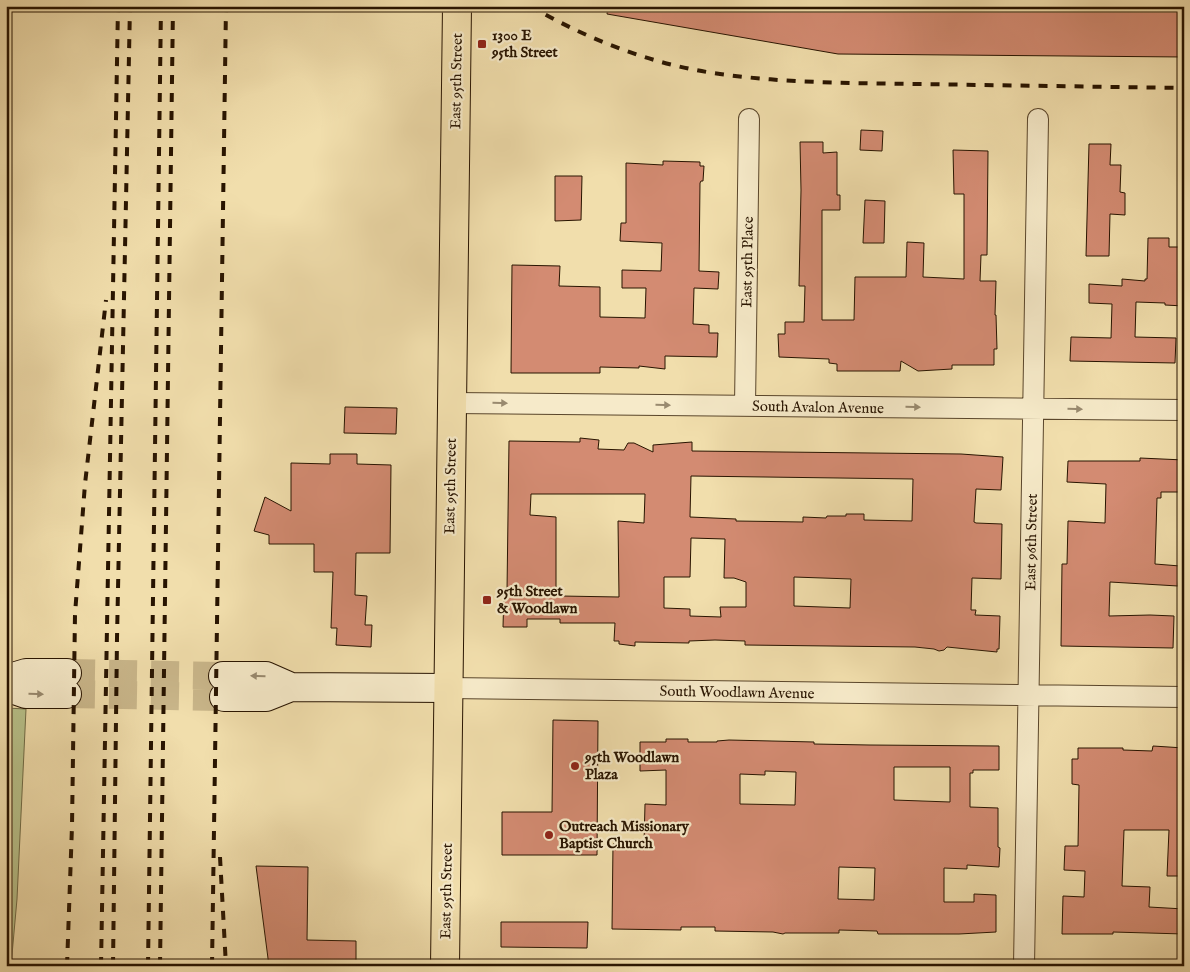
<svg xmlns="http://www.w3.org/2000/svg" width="1190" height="972" font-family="'IM FELL English',serif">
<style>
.green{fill:#b8c28b;stroke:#706b46}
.building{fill:#d38b72;stroke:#281400;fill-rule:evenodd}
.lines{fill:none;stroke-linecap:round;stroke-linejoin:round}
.secondary-tunnel{stroke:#c9b68a;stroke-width:28;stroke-dasharray:28 14;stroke-linecap:butt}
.street-casing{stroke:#5a462b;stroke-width:22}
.secondary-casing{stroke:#281400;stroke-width:30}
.primary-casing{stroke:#281400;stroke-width:30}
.street{stroke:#f6eac9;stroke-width:20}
.secondary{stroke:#f6eac9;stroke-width:28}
.primary{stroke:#f1deac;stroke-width:28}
.rail{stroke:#281400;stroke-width:4;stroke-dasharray:9 9;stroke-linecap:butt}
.oneway{fill:#998a6f}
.poi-dot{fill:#8f2418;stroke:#f6eac9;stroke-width:2}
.labels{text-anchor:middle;stroke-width:4.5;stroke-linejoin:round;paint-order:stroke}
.poi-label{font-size:15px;font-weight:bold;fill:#281400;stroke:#f6eac9;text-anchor:start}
.street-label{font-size:15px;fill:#281400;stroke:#f6eac9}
</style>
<rect width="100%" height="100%" fill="#f1deac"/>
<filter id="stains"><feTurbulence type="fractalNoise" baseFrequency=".004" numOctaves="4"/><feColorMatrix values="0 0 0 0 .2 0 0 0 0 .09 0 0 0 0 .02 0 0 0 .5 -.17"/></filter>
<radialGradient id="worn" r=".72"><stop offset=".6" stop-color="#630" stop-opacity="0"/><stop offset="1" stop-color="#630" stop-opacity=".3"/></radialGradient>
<path class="green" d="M6 708 26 709 17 899 11 966H6Z"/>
<path class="building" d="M608 6H1184V57L838 54 607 14Z
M861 130 883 131 882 151 860 150Z
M800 142H823V153L837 152V195H840V210H822V320H854L855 277H906L907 242 924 243 923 277 964 279V194H954L953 150 988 151 987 255H981L980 281H996L995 315H996L997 349H994V365H952V369L918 371 901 361 900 371H837V364L829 363V359L779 357 778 334H785V322H804L805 286H799L801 190Z
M1089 144H1111L1110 165H1121L1120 192 1125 193V215L1110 214 1109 256H1086Z
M663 161 700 162V166H704L703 181H701L700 183 699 271 719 272 718 289 694 288 693 324 709 325V333H718L717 357 665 356V369L639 366V368L600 367V373H511L512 265 560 266 559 286 600 287V317L645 318 646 288H622V270L661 271 662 243 620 241 621 223H626V163L663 165Z
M555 176H582L581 220 555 221Z
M865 200 885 201 884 243H863Z
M1148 238H1169V247H1184V306L1165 305V303L1136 302 1135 337 1176 338 1175 363 1070 361 1071 337 1111 338 1112 304 1089 303V284L1122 286V279L1145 281V279H1147Z
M345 407 397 408 396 434 344 433Z
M580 438 599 440 598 449 624 450 628 443H634L653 452V445L692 442V451L961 454 1003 457 1001 490 976 489 974 522 976 523 1002 524 1001 579 972 578 971 610H976L975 615 1000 616 999 649H997V652L947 647 944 650 939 651 934 649 915 647 745 645V641L715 640 689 641V643L635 642V646L619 644V641H614L615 623H560V619H527V627H503L504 591H507L509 441 580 442ZM691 476 913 479 912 521 864 520V514H846V516H827L826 518 803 517V522L736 521V519L690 517ZM531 494H645L644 523 618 521 619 597 561 596V591H556V517L530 515ZM691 538 725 539 724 578H734L746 582V607H720L721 617 690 616V609L664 608V577H690ZM794 577 851 579 850 608 794 606Z
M330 454H357V464L391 465 390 553H356L355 595 367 596 365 625H372L371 647 336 645 337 628H331L333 572H314V544H269V535L254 531 265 497 291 511V463L330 464Z
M1140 458 1184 460V484L1180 483 1179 492H1161V498H1157L1155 564 1180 566 1178 586 1110 582 1109 616 1150 615 1174 616 1173 648 1061 646 1062 564H1067L1068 521 1105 523 1106 484 1067 482 1068 461H1140Z
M553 720 598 721 597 855H502V812H552Z
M666 739H688V742H717V741L729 740 814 742V744L869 745 999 746V770H973V773H970V807L998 808V847L1000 848 999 867 967 865V869L944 868V902H974V894L996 895V932L959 934H878L877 931 839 930V933H785L783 934 773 932 715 931V927H681V930L612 929 613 844H644L645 804 666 805V770L640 771V742H666ZM894 767H950V802L894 800ZM765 771 796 772 795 805 740 804V774L765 775ZM839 867 875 868 874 900 838 899Z
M1153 746 1184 748V876H1167L1169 830H1124L1122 886 1150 887 1149 907 1184 909V934L1113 932V934H1062L1063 896 1084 897 1085 871 1064 870 1065 846H1078L1079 785 1072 784V759H1078V748H1123V750L1152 751Z
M256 866 308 867 307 940 356 941V966H269Z
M501 922H588L587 948 501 947Z"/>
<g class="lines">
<path class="secondary-tunnel" d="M67 673 223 676
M67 694 224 697"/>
<g class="street-casing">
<path id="street" d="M452 403 1184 410
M745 406 749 119
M448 688 1184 697
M1024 966 1038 119"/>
</g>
<g class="secondary-casing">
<path id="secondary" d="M223 676H266L291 687 448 688
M6 679 26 673H67
M6 687 26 694H67
M224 697H266L291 687"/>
</g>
<g class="primary-casing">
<path id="primary" d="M445 966 457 6"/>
</g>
<use href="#street" class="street"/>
<use href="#secondary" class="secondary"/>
<use href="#primary" class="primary"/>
<path class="rail" d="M530 6C589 40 653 65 720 74 763 80 807 82 850 83L1184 88
M220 857 226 966
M67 966 72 826 75 614 85 484 106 300
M101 966 118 6
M113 966 117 638 130 6
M148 966 161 6
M160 966 173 6
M212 966 226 6"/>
</g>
<defs><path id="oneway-solid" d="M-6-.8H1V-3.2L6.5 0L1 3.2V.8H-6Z" transform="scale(1.25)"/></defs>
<g class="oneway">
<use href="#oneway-solid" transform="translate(500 403) rotate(1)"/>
<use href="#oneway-solid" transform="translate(663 405) rotate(1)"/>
<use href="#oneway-solid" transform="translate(913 407) rotate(1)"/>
<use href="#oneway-solid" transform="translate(1075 409) rotate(1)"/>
<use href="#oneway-solid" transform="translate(258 676) rotate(-178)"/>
<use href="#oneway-solid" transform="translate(36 694) rotate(1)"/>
</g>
<g class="poi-dot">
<rect x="477" y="39" width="10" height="10" rx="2.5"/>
<rect x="482" y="595" width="10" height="10" rx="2.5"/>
<circle cx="575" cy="766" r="5"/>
<circle cx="549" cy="835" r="5"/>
</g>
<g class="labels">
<g class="poi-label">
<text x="492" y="40">1300 E<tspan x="492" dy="17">95th Street</tspan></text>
<text x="497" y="596">95th Street<tspan x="497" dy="17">&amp; Woodlawn</tspan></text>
<text x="585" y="762">95th Woodlawn<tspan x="585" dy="17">Plaza</tspan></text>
<text x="559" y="831">Outreach Missionary<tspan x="559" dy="17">Baptist Church</tspan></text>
</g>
<g class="street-label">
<text transform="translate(456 81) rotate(-89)" y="5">East 95th Street</text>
<text transform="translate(747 262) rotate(-89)" y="5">East 95th Place</text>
<text transform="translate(818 407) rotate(1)" y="5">South Avalon Avenue</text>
<text transform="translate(450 486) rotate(-89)" y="5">East 95th Street</text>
<text transform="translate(1031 542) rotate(-89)" y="5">East 96th Street</text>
<text transform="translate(737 692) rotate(1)" y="5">South Woodlawn Avenue</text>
<text transform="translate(446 891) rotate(-89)" y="5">East 95th Street</text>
</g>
</g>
<rect width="1190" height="972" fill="none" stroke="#f1deac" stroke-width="25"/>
<rect x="8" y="8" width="1175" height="957" fill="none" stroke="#281400" stroke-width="2.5"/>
<rect x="12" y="12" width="1165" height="947" fill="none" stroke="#281400"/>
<rect width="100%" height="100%" filter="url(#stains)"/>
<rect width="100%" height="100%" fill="url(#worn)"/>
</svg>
